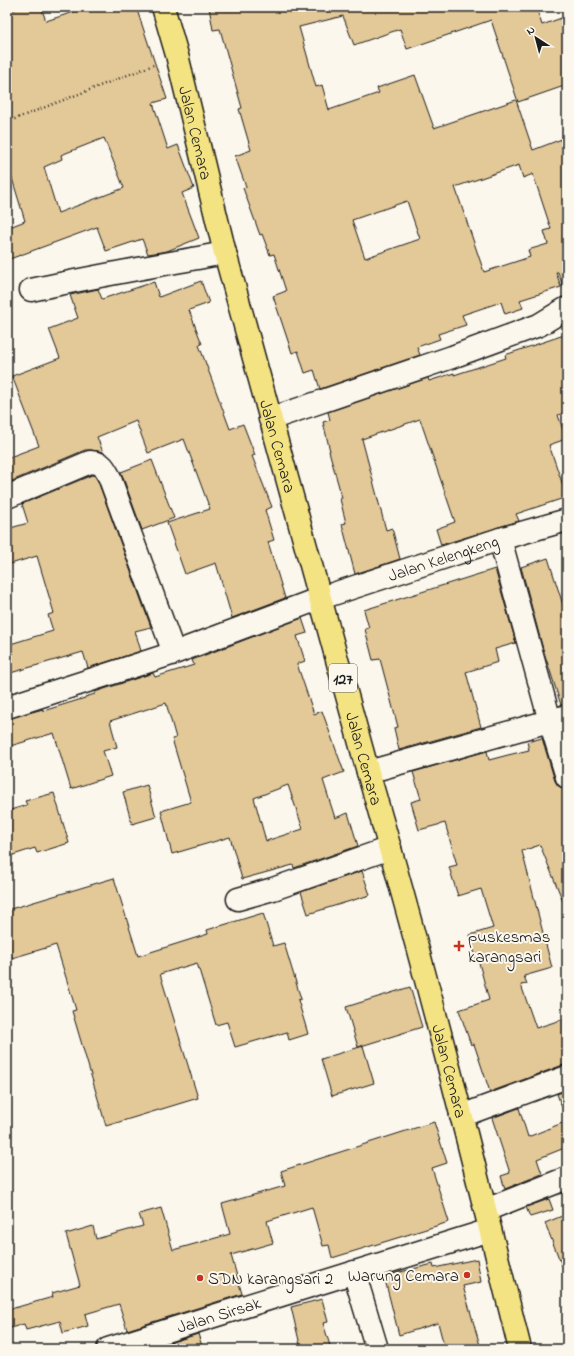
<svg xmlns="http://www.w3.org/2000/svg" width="574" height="1356" font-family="'Indie Flower',sans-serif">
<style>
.building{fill:#e3c898;stroke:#1c1c1c;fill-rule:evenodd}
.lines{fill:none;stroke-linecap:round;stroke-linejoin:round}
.minor-casing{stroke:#1c1c1c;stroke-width:25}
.major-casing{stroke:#1c1c1c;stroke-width:25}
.path{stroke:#1c1c1c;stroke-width:2.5;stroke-dasharray:1 3;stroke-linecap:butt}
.minor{stroke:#fbf7ec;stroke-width:22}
.major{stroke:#f4e382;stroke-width:22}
.poi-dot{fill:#c8321e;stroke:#fbf7ec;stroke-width:1.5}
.labels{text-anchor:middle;stroke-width:4;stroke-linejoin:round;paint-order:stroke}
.shield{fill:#fbf7ec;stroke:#5f5e5a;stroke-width:1}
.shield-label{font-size:16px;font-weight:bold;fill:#1c1c1c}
.street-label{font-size:17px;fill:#1c1c1c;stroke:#fbf7ec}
.poi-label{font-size:17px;fill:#1c1c1c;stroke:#fbf7ec;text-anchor:start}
</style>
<rect width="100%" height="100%" fill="#fbf7ec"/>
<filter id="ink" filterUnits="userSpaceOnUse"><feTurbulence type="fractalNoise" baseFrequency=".025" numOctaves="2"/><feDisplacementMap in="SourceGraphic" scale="8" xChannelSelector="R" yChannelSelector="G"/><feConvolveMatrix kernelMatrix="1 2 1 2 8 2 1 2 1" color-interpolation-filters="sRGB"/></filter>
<g filter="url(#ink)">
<path class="building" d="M21 7H41L46 21 89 7H136L167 99 153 103 168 149 178 145 194 188 182 193 199 238 167 251 148 254 142 239 106 251 97 227 7 260V228L25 221 7 162V12ZM104 138 124 188 58 213 44 167 62 159 61 155Z
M209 7H536L542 25 567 16V85L518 102 491 20 407 49 400 29 354 45 343 16 299 27 316 87 322 85 329 110 379 93 377 88 415 75 434 128 516 100 533 150 567 137V288L564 289 558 272H556L561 287 520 300 523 308 505 314 501 302 462 315 466 325 438 334 440 339 417 347 420 355 320 389 314 370 305 373 298 351 292 353 273 296 286 291 274 254 270 255 262 234 260 235 243 188 246 187 235 156 251 150 239 109 242 108 220 29 213 30ZM519 165 523 178 533 174 551 229 544 231 548 244 528 250 530 257 484 272 455 187ZM407 201 420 239 365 258 352 220Z
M201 281 209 303 189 310 202 344 199 345 230 429 243 424 255 455 252 456 272 507 265 510 274 540 268 542 285 598 232 618 216 563 185 574 167 523 210 509 184 439 148 453 136 421 97 437 103 452 91 450H85L7 483V458L39 446 12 376 60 358 49 329 78 318 70 295 98 289 102 299 154 282 159 297Z
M567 334V412L558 415 566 439 549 445 567 497 516 514 519 521 441 545 436 529 455 522 420 419 362 439 386 530 392 528 400 559 355 574 342 524 346 523 340 499 342 498 329 451H330L323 422 330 420 328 412 428 378 429 381 454 373V375L506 358 505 355Z
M152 460 174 518 142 530 121 472Z
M92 475H94L98 481 151 627 135 631 141 651 88 668 83 652 7 674V645L53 631 48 615 54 613 37 556 7 565V529L28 523 22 504Z
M548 558 567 617V704L561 705 543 649 521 567Z
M495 569 516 643 495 649 498 662 466 672 481 727 399 750 394 728 398 727 380 659 373 660 365 629 369 628 364 610Z
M302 618 307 633 297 636 305 661 297 664 314 714 322 711 344 772 323 780 335 818 348 813 358 846 294 868 293 865 242 879 230 837 172 854 161 811 191 802 172 739 176 738 166 703 110 721 117 747 103 751 111 776 71 789 54 733 7 747V719L43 709V711L85 698V697L95 694V692L153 673 155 677 194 665 192 660ZM288 785 303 829 266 841 254 798Z
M542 738 555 781 558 786 563 788 567 805V911L540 845 522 851 552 968 524 976 527 984 521 985 536 1028 567 1018V1065H563L490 1092 474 1044 471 1045 459 1010 489 1000 478 959H476L470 935 493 928 481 889 458 896 449 867 457 865 445 823 419 830 411 802 421 799 413 772 487 751 489 760 508 755 529 750 527 742Z
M147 785 156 817 132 824 123 792Z
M54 793 69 843 37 853 35 848 7 857V811L27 805 25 801Z
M362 871 370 895 308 914 301 892Z
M114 878 138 956 208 934 207 930 263 913 273 946 284 943 301 999 298 1000 308 1034 289 1040 287 1032 235 1047 227 1022 216 1025 197 963 160 974 198 1098 106 1126 72 1011 76 1010 56 945 12 958 7 942V910Z
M410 987 422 1027 358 1047 346 1007Z
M363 1046 374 1083 332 1096 321 1059Z
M567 1090V1118H566L557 1094Z
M519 1108 528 1137 567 1121V1147L537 1159 542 1174 505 1189 501 1176 510 1173 492 1118Z
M434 1122 447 1163 432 1168 449 1222 332 1258 329 1245 323 1246 312 1207 267 1221 273 1243 231 1255 242 1294 127 1330 119 1304 85 1314 88 1326 63 1333 60 1321 26 1330 24 1324 7 1329V1310L53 1297 52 1293 80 1285 66 1234 93 1226 96 1239 143 1226 139 1214 161 1208 173 1250 230 1234 222 1204 285 1186 281 1171Z
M549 1199 553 1210 530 1217 526 1207Z
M562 1216 567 1229V1276H566L545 1223Z
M477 1259 481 1282 463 1286 481 1349H445L438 1323 399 1335 384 1276 433 1264 434 1268Z
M322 1299 328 1322 323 1323 331 1349H301L291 1307Z
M198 1334 203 1349H150Z"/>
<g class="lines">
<g class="minor-casing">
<g id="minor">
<path d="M31 290C95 276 160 265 225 253"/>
<path d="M270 419 452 357 539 325 567 308"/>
<path d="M7 497 90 462C102 463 103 465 109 476L174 653"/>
<path d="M500 539 550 721 567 777"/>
<path id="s1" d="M7 707 174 653 321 598 500 539 567 520"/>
<path d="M368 772 567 716"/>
<path d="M238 899 273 889 390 848"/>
<path d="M461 1116 567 1077"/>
<path d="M486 1210 567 1178"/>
<path d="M354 1272 377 1349"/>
<path id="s2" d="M108 1349 490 1230"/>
</g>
</g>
<g class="major-casing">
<g id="major">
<path id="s3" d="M163 7 177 55 225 253 368 772C424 963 472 1156 520 1349"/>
</g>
</g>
<path class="path" d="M7 122 156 64"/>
<use href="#minor" class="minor"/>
<use href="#major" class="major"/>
</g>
</g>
<g class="poi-dot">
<path d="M457 940h4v4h4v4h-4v4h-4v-4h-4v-4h4z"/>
<circle cx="467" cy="1275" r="4"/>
<circle cx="200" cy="1278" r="4"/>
</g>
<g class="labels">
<rect class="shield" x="329" y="664" width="28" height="28" rx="3"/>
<g class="shield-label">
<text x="343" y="684">127</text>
</g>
<g class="street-label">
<text dy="6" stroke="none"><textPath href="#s3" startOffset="130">Jalan Cemara</textPath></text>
<text dy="6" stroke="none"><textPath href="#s3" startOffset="454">Jalan Cemara</textPath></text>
<text dy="6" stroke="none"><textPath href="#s1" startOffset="461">Jalan Kelengkeng</textPath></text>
<text dy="6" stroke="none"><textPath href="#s3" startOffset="778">Jalan Cemara</textPath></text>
<text dy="6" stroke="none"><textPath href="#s3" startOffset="1102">Jalan Cemara</textPath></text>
<text dy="6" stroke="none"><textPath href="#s2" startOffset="116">Jalan Sirsak</textPath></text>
</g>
<g class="poi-label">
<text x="468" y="942">puskesmas<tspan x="468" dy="20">karangsari</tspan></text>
<text x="459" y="1281" text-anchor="end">Warung Cemara</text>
<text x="208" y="1284">SDN karangsari 2</text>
</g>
</g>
<rect width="574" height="1356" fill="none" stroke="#fbf7ec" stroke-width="24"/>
<rect x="12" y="12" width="550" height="1332" fill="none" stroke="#1c1c1c" stroke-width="1.5" filter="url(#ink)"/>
<g transform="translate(536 38) rotate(324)" stroke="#fbf7ec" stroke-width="3" paint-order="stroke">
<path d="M0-3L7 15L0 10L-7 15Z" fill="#1c1c1c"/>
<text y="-6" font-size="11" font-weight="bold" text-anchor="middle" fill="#1c1c1c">N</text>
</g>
</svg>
